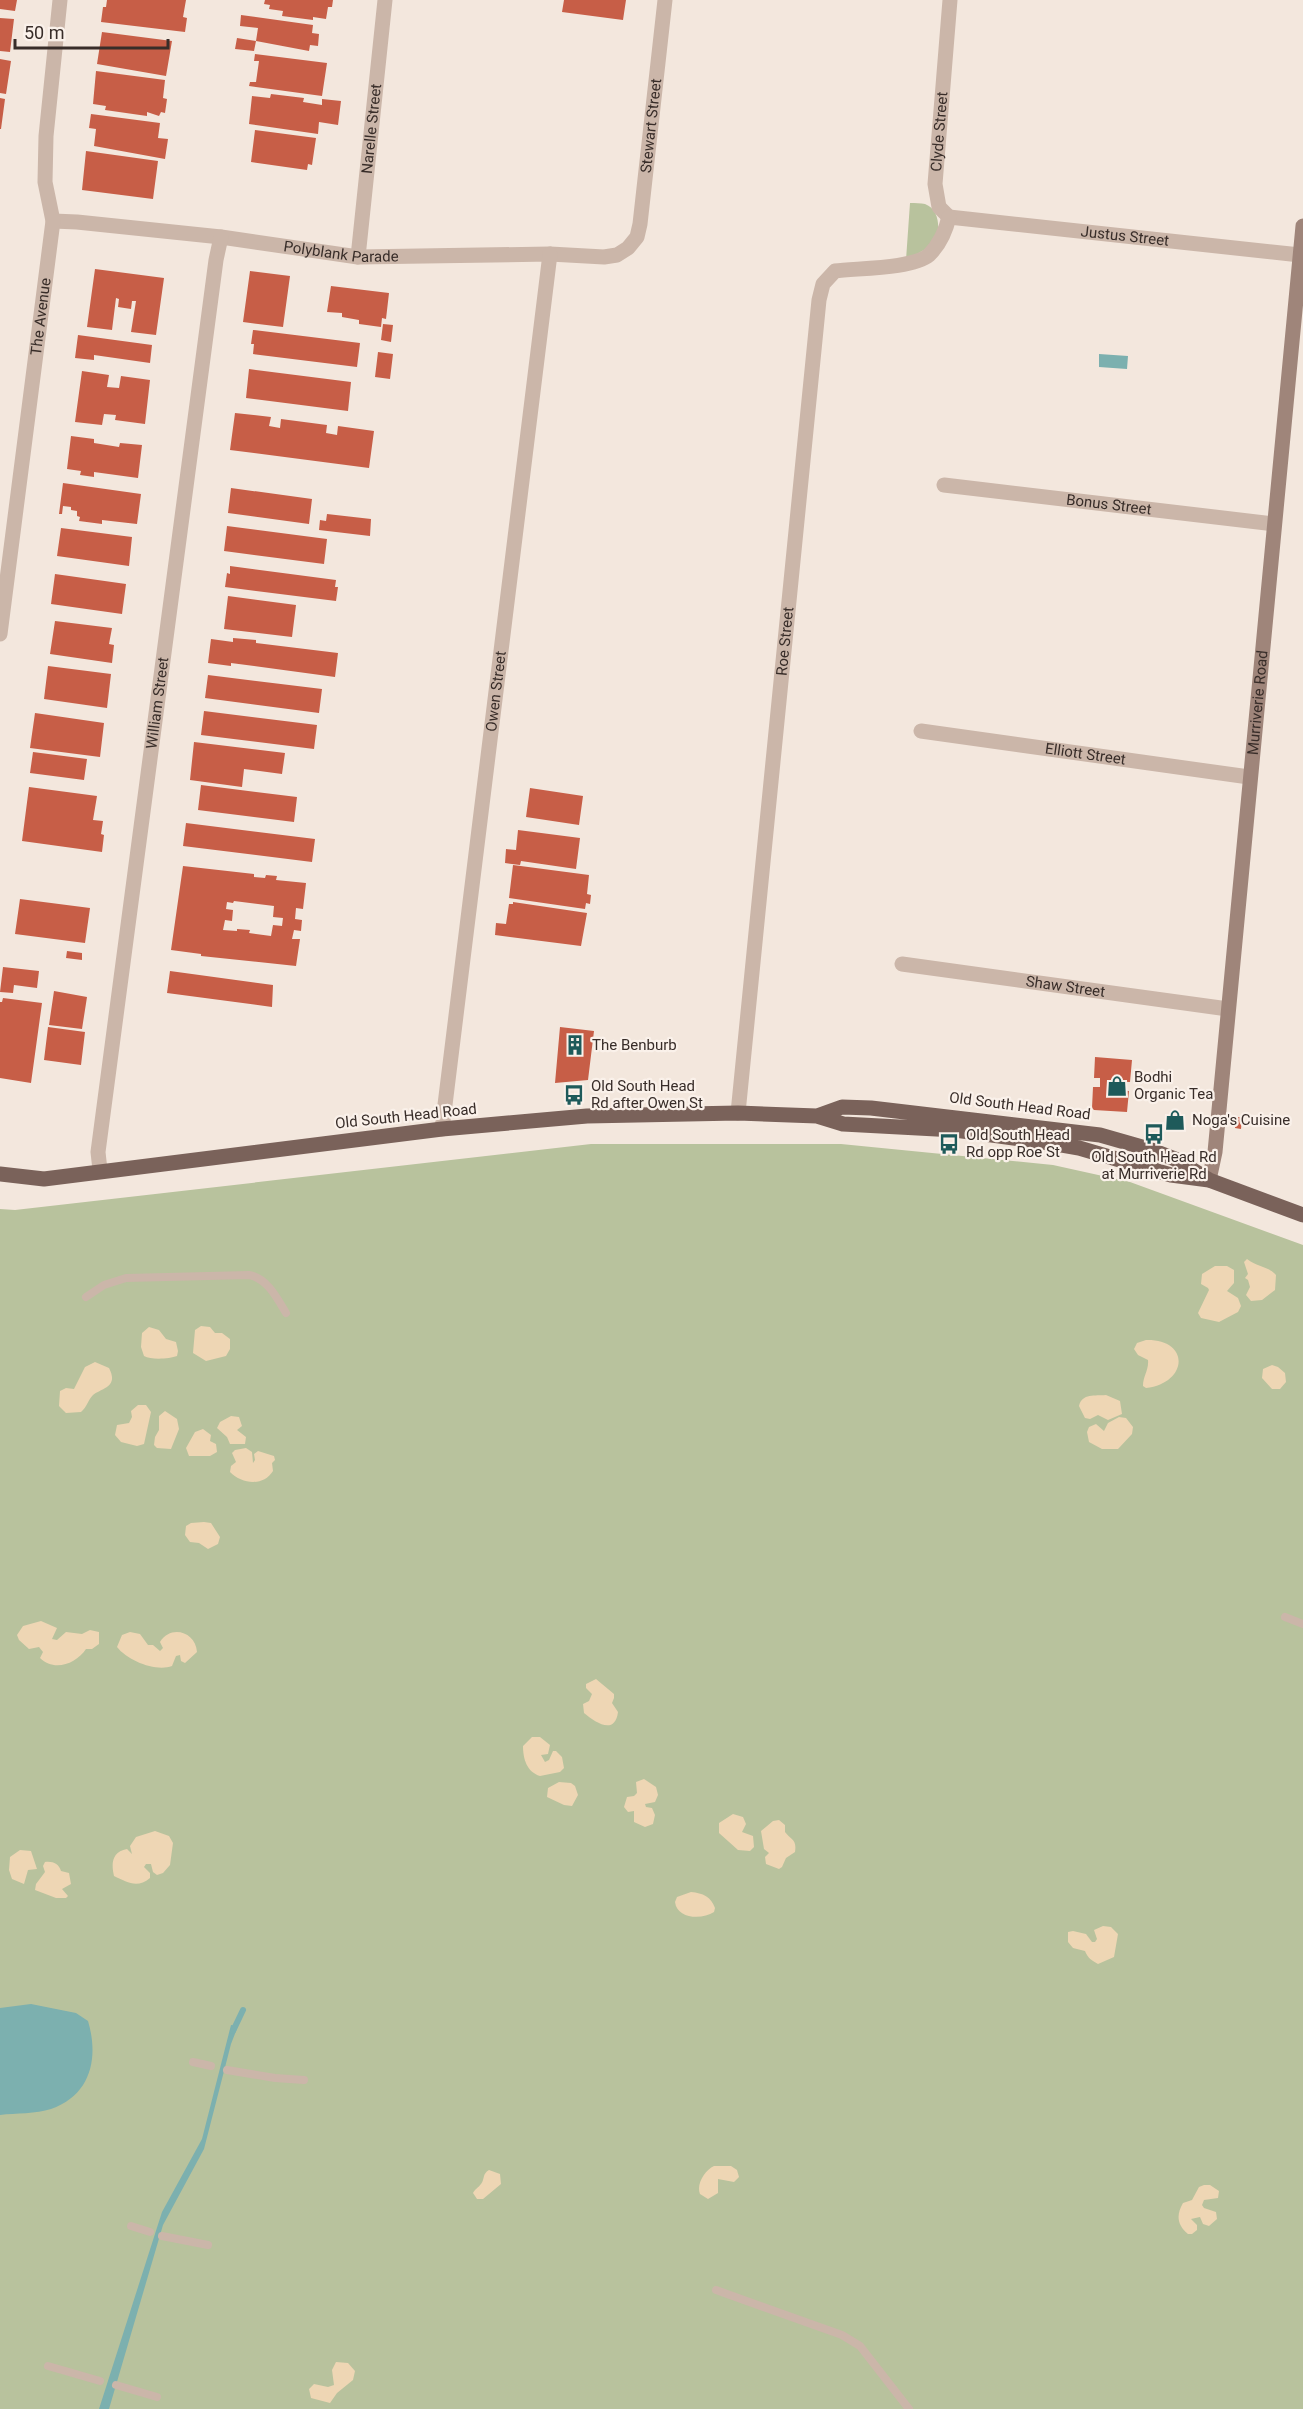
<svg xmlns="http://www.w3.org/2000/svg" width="1303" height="2409" font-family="Roboto,sans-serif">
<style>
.green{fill:#b8c29d}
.sand{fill:#eed6b4}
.water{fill:#7cb0af}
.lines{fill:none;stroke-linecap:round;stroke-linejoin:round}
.stream{stroke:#7cb0af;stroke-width:6}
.building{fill:#c75e47;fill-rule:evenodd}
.lane{stroke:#cbb6a9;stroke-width:8}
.street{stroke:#cbb6a9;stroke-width:15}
.secondary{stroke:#9f857a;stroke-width:15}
.primary{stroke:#7a625a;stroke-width:15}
.labels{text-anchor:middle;stroke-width:4.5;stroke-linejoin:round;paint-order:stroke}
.street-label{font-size:15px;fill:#382d29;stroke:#faf1ea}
.poi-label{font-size:15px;fill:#382d29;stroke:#faf1ea;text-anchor:start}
</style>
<rect width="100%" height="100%" fill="#f3e7dd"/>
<path class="green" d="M910 203C915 203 921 203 925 204 941 210 940 232 935 244L906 260Z
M591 1144H841L1053 1165 1130 1182 1303 1245V2409H0V1209L15 1210Z"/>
<path class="sand" d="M1247 1259C1257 1267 1268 1266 1276 1275L1275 1290 1262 1300 1251 1301 1246 1295 1250 1287 1248 1280 1245 1278 1248 1274 1244 1262Z
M1215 1266H1227L1234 1270V1283L1227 1291 1238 1298 1241 1306 1238 1312 1219 1322 1201 1318 1198 1313 1209 1290 1208 1288 1201 1284 1202 1274Z
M201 1326 210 1327 215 1333H222L230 1339V1349L226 1356 206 1361 193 1353 195 1330Z
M149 1327 159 1330 166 1339 176 1342 178 1351 177 1356C169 1359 151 1360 144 1356L141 1347 142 1333Z
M1146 1340C1191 1339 1188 1383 1146 1388L1143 1386C1143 1376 1149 1370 1148 1360L1138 1355 1134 1349 1137 1343Z
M95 1362 109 1368C119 1387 102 1388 93 1395 88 1400 87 1407 81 1412L66 1413 59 1406 60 1391 66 1388 74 1389 85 1367Z
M1272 1365 1278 1367 1285 1373 1286 1382 1280 1389H1272L1262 1378 1263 1369Z
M1106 1395 1120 1401 1122 1414 1108 1420 1098 1415 1090 1419 1085 1418 1079 1406C1082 1393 1095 1396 1106 1395Z
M138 1405H146L151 1412 144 1444 137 1446 121 1442 115 1435 117 1425 129 1423 132 1417 131 1411Z
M165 1411 177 1419 179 1429 171 1449 157 1448 154 1445 155 1437 159 1430V1416Z
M231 1416 239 1417 242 1426 237 1430 246 1437 245 1444H230L227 1437 217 1428 220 1422Z
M1119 1417 1126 1418 1133 1427 1132 1434 1118 1449H1102L1089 1442 1087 1432 1089 1427 1096 1424 1104 1431 1108 1423Z
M203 1429 211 1435 210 1441 216 1444 217 1452 210 1456H189L186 1448 195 1432Z
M246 1448 252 1452 253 1463 255 1460 254 1454 258 1451 274 1456 275 1460 272 1463 273 1471C263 1487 242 1484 230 1472L231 1466 236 1462 232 1453 235 1450Z
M204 1522 211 1523 220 1537 218 1544 208 1549 199 1543 190 1542 185 1535 186 1526 191 1523Z
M41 1621 57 1628 52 1639 57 1640 66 1632 82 1634 90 1630 99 1632V1644L92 1649H86C76 1664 54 1672 40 1658L43 1652 39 1647 29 1649 19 1640 17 1635 23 1626Z
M130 1632 140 1634 148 1645H153L160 1651 163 1648 160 1642C171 1624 196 1632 197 1652L185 1663 181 1661 180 1655 176 1656 172 1666C156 1672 128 1661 117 1647L122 1635Z
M596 1679 614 1694V1698L612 1703 618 1712C615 1736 595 1722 584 1713L583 1704 589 1701 592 1694 586 1688V1684Z
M532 1737H540L550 1745 548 1754 541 1755 545 1762 549 1760 553 1751H556L562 1757 564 1768 560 1772 540 1776C527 1772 523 1759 523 1746Z
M644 1779 656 1787 658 1795 655 1802 645 1804 646 1807 652 1808 655 1815 653 1824 645 1827 634 1822V1811L628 1812 624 1807 627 1797 634 1796 637 1793 636 1782Z
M559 1782 571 1783 575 1786 578 1795 572 1806 564 1805 547 1797 548 1788Z
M733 1814 743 1817 746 1824 742 1832 753 1836 754 1847 750 1851 738 1850 719 1833V1823Z
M779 1820 785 1825V1832C791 1840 797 1839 795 1852L786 1858 782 1867 779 1869 766 1864 765 1857 769 1853 764 1849 761 1831 773 1821Z
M155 1831 169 1836 173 1843 170 1865 163 1873 157 1875 153 1872 151 1864H146L144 1867 150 1873V1878C137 1889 127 1882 114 1876 111 1863 112 1852 127 1849L132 1854 130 1846 136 1837Z
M20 1850 31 1851 37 1869 28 1870 24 1884 12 1879 9 1870 10 1857Z
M45 1862C53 1861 59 1864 61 1871L69 1873 71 1884 62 1889 68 1896 66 1898H56L35 1890 36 1884 45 1872 43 1866Z
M691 1892C703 1893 711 1897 715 1908L714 1912C702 1920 677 1919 675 1902L677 1897Z
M1103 1926 1111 1927 1118 1934 1114 1957 1098 1964C1091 1960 1088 1958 1085 1951L1073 1948 1068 1942V1932L1073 1931 1086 1934 1092 1942H1095L1097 1939 1094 1930Z
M714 2166H731L737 2170 739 2177 734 2182 718 2179V2193L708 2199 700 2194C696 2184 705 2170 714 2166Z
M489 2170 500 2174 501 2184 483 2199H477L473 2193C476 2188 478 2188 481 2184 485 2179 482 2174 489 2170Z
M1204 2185H1210L1219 2191 1218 2198 1204 2200 1202 2205 1204 2208 1216 2212 1217 2219 1209 2226 1203 2224 1200 2217 1191 2219 1197 2225V2230L1192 2234H1188C1177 2225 1176 2215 1183 2203L1192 2200 1199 2187Z
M336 2362 348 2363 355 2371 353 2380 337 2393 330 2403 311 2398 309 2389 314 2384 328 2387 334 2385 332 2370Z"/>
<path class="water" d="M1099 354 1128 356 1127 369 1099 367Z
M31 2004 76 2013 88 2021C99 2058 91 2095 51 2109 36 2114 16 2113 0 2115V2008Z
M231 2025 238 2026 231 2044 204 2149 163 2225 109 2409H99L162 2212 202 2139Z"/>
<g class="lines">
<path class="stream" d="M233 2031 243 2010"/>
</g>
<path class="building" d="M0 0H17L15 11 0 9Z
M107 0H186L183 17 187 18 185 32 101 22 103 7H106Z
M265 0H333L332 7H328L326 19 313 17V20L282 16 283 11 269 9 270 5 264 4Z
M564 0H626L623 20 562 12Z
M241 15 313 25 312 33 319 34 318 46 310 45 309 51 256 41 258 28 240 26Z
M0 18 14 19 10 52 0 51Z
M102 32 172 41 166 76 97 64Z
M237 38 256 41 254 51 235 49Z
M255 54 327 63 322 96 249 86 250 82H256L259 61H254Z
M0 59 11 61 6 94 0 93Z
M96 71 165 80 163 98 167 99 165 113 161 112 159 116 147 112V116L105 110 106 106 93 104Z
M271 94 304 98 303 102 322 105V99L341 101 338 125 319 122 318 134 249 124 252 96 270 98Z
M0 98 5 99 1 129H0Z
M91 114 160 123 158 138 168 139 165 159 94 146 96 129 89 128Z
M255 130 316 138 312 165 308 164 307 170 251 162Z
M86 151 158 161 153 199 82 190Z
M95 269 164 278 156 335 131 332 136 301H132L131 309 118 307 119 299 116 298 112 330 87 327Z
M250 271 290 276 283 327 243 322Z
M331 286 389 293 386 319 382 318 381 327 359 324V320L342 317V313L327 312Z
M383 324 393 325 391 342 381 340Z
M253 330 360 343 357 367 253 354 254 344H251Z
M78 335 152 345 150 363 94 355V360L75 358Z
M378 352 393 354 390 379 375 377Z
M249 369 351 382 348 411 246 398Z
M82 371 109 375 107 387 119 388 121 376 150 380 145 424 115 420 116 415 104 414 102 425 75 422Z
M235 413 271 417 269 426 280 428 281 419 327 425 326 433 337 435 338 426 374 431 369 468 230 450Z
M71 436 94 439V443L119 447 120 443 142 445 138 478 94 472V477L80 475 81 471 67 469Z
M63 483 141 494 137 524 102 520V524L79 521 80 517 77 516V511L71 510V507L63 506 62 514H59Z
M231 488 312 499 309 524 228 513Z
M327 514 371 519 370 536 319 530 320 520 326 521Z
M227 526 327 539 324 564 224 551Z
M61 528 132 537 129 566 57 556Z
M230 566 336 580 335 587H338L336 601 225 587 227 573 230 574Z
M55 574 126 584 122 614 51 604Z
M228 596 296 605 292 637 224 629Z
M55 621 112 628 109 644 114 645 112 663 50 654Z
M233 638 256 640V643L338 653 335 677 231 663V666L208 663 211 639 233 642Z
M48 666 111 674 107 708 44 699Z
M208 675 322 689 319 713 205 698Z
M204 711 317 725 314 749 201 735Z
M35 713 104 723 100 757 30 748Z
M194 742 285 753 282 774 244 769 242 787 190 780Z
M33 752 87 759 84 780 30 773Z
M201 785 297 797 294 822 198 810Z
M29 787 97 796 93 820 103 821 101 834 104 835 102 852 22 841Z
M530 788 583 796 579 825 526 817Z
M186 823 315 839 312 862 183 846Z
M518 830 580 838 576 869 521 861 520 865 505 863 506 849 516 850Z
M513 865 589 875 587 894 591 895 590 904 586 903 585 909 509 898Z
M183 866 254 874V877L265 878 266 875 277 876 276 880 306 883 303 909 296 908 295 919 302 920 301 931 294 930 292 939H300L296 966 201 956V954L171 950ZM234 901 274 906 273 917 283 918 282 926 273 925 271 936 249 933 250 930 237 929V931L223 930 225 920 232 921 233 910 226 909 227 902 233 903Z
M20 899 90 908 85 943 15 934Z
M513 902 587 913 581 946 495 935 496 923 506 924 509 904H513Z
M67 951 82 953V960L66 958Z
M3 967 39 971 37 988 14 985 13 993 0 992Z
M170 971 273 985 272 1007 167 993Z
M54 991 87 997 82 1029 49 1025Z
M3 998 42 1003 31 1083 0 1078V1002H2Z
M48 1027 85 1032 81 1065 44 1060Z
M560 1027 594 1031 588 1080 555 1083Z
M1095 1057 1132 1060 1130 1082H1123L1122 1090 1129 1091 1127 1112 1094 1110 1092 1108 1093 1087H1100V1078H1094Z
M1235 1117H1242L1241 1129 1235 1128Z"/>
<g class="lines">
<path class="lane" d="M86 1297 104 1285 126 1278 249 1275C267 1278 277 1298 286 1313
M1285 1617 1303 1624
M193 2062 211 2066
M227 2070 275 2078 304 2080
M131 2226 150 2232
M162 2236 208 2245
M716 2290 842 2335 860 2346 909 2409
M48 2366 100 2381
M116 2385 157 2397"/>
<g class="street">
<path id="s1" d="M949 217 1300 255"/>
<path id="s2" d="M949 217 939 207 935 184 950 0"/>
<path id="s3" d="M53 221 77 222 221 237 358 257 550 254 604 257 617 255 628 248 637 237 640 224 665 0"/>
<path id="s4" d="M358 257 385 0"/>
<path id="s5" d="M944 485 1274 524"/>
<path id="s6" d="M0 634 53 221 45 182 46 136 60 0"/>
<path id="s7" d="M921 731 1249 777"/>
<path id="s8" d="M902 964 1228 1009"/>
<path id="s9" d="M738 1113 819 300 823 284 835 271C857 268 912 269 929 255 939 245 946 230 949 217"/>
<path id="s10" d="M442 1129 550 254"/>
<path id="s11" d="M100 1170 98 1152 216 260 221 237"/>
</g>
<path class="secondary" id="s12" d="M1209 1180 1215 1152 1303 226"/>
<path class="primary" d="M817 1116 842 1107 871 1108 1100 1135 1149 1149 1175 1159 1209 1180 1303 1215
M0 1174 44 1179 442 1129 587 1116 738 1113 817 1116 843 1124 955 1130 1056 1144 1079 1148 1171 1175 1209 1180"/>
</g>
<defs>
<g id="building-bare" transform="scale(1.62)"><path d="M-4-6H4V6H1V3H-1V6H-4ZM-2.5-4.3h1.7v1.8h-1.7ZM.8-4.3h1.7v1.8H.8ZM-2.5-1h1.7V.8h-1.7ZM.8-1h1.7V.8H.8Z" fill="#1e5a5a" stroke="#faf1ea" stroke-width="2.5" paint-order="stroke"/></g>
<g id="shop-bare" transform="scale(1.62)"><path d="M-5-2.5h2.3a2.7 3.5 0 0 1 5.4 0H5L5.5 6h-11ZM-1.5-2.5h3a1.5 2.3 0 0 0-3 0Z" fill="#1e5a5a" stroke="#faf1ea" stroke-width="2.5" paint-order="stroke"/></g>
<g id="bus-bare" transform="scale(1.62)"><path d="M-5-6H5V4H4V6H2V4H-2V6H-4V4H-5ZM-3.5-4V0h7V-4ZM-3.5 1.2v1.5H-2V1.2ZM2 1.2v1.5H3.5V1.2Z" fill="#1e5a5a" stroke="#faf1ea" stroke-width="2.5" paint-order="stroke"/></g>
</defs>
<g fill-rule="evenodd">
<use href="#building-bare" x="575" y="1045"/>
<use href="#shop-bare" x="1117" y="1086"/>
<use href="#bus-bare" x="574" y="1095"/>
<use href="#shop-bare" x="1175" y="1120"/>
<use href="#bus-bare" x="1154" y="1134"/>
<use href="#bus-bare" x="949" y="1144"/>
</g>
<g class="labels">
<g class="street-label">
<text dy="5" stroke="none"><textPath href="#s3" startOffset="706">Stewart Street</textPath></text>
<text dy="5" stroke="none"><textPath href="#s4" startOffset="129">Narelle Street</textPath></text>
<text dy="5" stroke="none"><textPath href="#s2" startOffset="90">Clyde Street</textPath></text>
<text dy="5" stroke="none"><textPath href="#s1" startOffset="177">Justus Street</textPath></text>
<text dy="5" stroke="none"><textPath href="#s3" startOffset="290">Polyblank Parade</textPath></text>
<text dy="5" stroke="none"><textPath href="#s6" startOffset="320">The Avenue</textPath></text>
<text dy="5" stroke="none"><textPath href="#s5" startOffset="166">Bonus Street</textPath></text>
<text dy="5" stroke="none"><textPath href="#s9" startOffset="474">Roe Street</textPath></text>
<text dy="5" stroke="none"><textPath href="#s10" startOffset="441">Owen Street</textPath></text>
<text dy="5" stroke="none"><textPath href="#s12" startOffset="480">Murriverie Road</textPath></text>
<text dy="5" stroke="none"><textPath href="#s11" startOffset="471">William Street</textPath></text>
<text dy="5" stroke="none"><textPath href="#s7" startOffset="166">Elliott Street</textPath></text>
<text dy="5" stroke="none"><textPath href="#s8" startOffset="165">Shaw Street</textPath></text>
<text transform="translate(1020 1106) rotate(7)" y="5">Old South Head Road</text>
<text transform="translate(406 1116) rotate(-6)" y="5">Old South Head Road</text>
</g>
<g class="poi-label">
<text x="592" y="1050">The Benburb</text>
<text x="1134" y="1082">Bodhi<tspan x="1134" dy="17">Organic Tea</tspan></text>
<text x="591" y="1091">Old South Head<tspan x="591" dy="17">Rd after Owen St</tspan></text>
<text x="1192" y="1125">Noga's Cuisine</text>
<text x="966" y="1140">Old South Head<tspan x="966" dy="17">Rd opp Roe St</tspan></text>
<text x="1154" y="1162" text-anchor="middle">Old South Head Rd<tspan x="1154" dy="17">at Murriverie Rd</tspan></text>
</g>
</g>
<path d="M15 39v9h153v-9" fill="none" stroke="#382d29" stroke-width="3"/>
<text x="24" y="39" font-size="18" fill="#382d29" stroke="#faf1ea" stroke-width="4.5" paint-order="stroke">50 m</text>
</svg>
